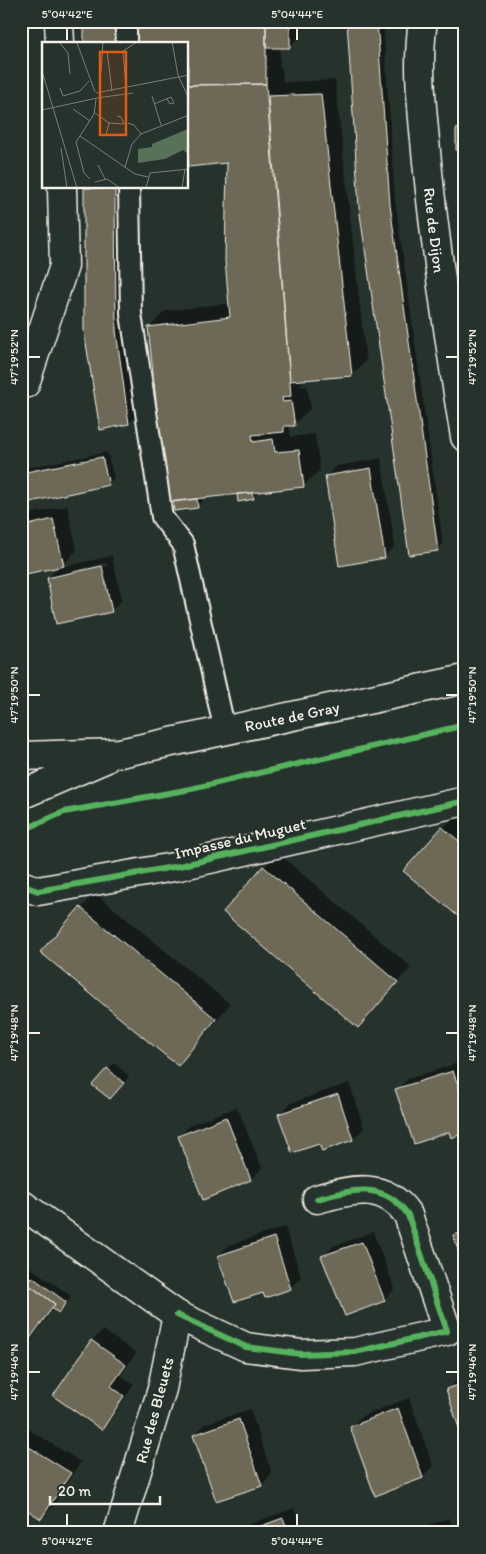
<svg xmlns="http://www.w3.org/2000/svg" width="486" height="1554" font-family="Itim,sans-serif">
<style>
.shadow{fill:#0007;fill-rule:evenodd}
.building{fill:#6d6956;stroke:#f4f1e8}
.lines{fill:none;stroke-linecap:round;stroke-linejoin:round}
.lane-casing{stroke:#f4f1e8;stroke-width:24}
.street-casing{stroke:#f4f1e8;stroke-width:31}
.secondary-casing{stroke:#f4f1e8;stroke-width:31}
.lane{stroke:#26332d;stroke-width:20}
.street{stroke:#26332d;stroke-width:28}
.secondary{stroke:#26332d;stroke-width:28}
.cycleway-casing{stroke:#26332d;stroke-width:9}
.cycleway{stroke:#56b35d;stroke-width:6}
.ticks{fill:none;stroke:#f4f1e8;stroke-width:2}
.labels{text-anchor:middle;stroke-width:4;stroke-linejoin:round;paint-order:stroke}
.street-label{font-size:16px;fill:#f4f1e8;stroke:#26332d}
.inset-road{fill:none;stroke:#787f78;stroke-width:1}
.view{fill:#e8590c;fill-opacity:0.15;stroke:#e8590c;stroke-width:2.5}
.inset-edge{fill:none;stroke:#f4f1e8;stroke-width:2.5}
.neatline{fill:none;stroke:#f4f1e8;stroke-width:2}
.ticks-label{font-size:12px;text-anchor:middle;fill:#f4f1e8}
</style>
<rect width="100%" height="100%" fill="#26332d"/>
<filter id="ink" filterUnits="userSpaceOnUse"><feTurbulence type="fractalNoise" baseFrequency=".02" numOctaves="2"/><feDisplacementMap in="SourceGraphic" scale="10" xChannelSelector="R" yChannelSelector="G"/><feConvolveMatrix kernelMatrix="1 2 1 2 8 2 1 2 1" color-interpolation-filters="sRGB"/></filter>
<g filter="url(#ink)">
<path class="shadow" d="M85 21H120V44H85Z
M137 21H301V35L290 46H280V68H282L283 82 335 80 366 361 352 375 307 379 299 386H307L311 408 294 424 289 425 291 437 315 434 320 470 303 486 258 491 253 498 239 493 203 497V501L197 507 174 502 177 500 149 328 165 311 230 303 228 162 188 165V44Z
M349 21H383L395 199 443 544 437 550Z
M465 123V147H464L457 130Z
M85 188H121V324L135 417 129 423 85 331Z
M107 452 114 478 108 484 21 503V469Z
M381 458 395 546 384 557 326 477 337 466Z
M67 506 77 550 61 567 112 556 122 600 111 611 48 578 61 565 28 572 21 580V516ZM107 563 108 566 59 576V574Z
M457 814 465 820V921L443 828Z
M278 853 411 967 358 1026 264 867Z
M95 893 230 1004 192 1050 178 1064 81 908Z
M464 1061 465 1132 450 1130 397 1090 408 1079Z
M114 1063 129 1076 116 1092 94 1085Z
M349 1083 364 1128 353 1139 320 1143 280 1114 291 1103Z
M237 1107 262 1168 251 1179 204 1198 179 1136 190 1125Z
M465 1226V1256L455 1236Z
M285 1227 301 1277 290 1288 264 1291 218 1256 229 1245Z
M373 1232 395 1289 384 1300 345 1314 323 1256 334 1246Z
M21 1261 71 1296 58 1312 54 1308 29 1343 21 1350Z
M103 1330 136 1353 121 1375 134 1384 112 1417 101 1428 92 1341Z
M465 1377V1442L447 1390 458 1379Z
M409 1398 433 1466 423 1477 351 1427 362 1416Z
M250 1409 272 1474 262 1485 217 1499 195 1435 205 1424Z
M25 1427 81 1462 52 1507 41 1518 21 1505V1431Z
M294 1508 303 1533H233L238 1528Z
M449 1518 455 1533H406Z"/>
<path class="building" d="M84 21H115V44H84Z
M135 21H266V84L188 85V44H135Z
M266 21H290V48H266Z
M347 21H377L390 205 438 551 409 555 359 207Z
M266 84 291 396 282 398 283 402 291 401 295 426H284V432L252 435 253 442 273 439 275 452 299 450 304 487 167 502 148 327 230 317 225 260 227 163 188 167V85Z
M321 94 352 376 290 381 268 96Z
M461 128 465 149 456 150V129Z
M84 188H115L116 331 129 424 100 430 84 331Z
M102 457 109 485 21 504V473Z
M371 468 385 558 339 566 325 476Z
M252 493 254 499 238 502 237 494Z
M197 499 198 508 174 511 173 502Z
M53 519 64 566 21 575V527Z
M102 566 112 612 56 624 47 578Z
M442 827 465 846V922L403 871Z
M263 866 398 982 358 1028 223 912Z
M80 907 216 1019 178 1066 40 952Z
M107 1068 124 1083 110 1099 92 1085Z
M453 1071 465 1106V1133L451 1138 449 1132 414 1144 395 1089Z
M338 1094 353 1140 322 1151 319 1144 292 1153 278 1114Z
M226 1117 251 1180 203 1200 178 1136Z
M465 1232V1257L461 1259 453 1235Z
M274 1237 291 1289 265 1298 263 1293 234 1302 217 1256Z
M362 1242 385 1301 345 1316 321 1256Z
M32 1277 66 1302 59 1313 52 1309 55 1304 28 1284Z
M21 1279 55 1304 21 1351Z
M91 1340 126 1365 111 1386 124 1396 102 1430 53 1396Z
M465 1383V1446L446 1389Z
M398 1408 423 1478 375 1496 350 1427Z
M239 1419 262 1486 216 1501 193 1435Z
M21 1442 71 1473 41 1519 21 1506Z
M283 1518 289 1533H242Z
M438 1528 440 1533H424Z"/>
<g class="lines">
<g class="lane-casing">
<path id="lane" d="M126 21V44
M129 188 131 314 162 517 183 544 225 731"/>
</g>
<g class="street-casing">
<g id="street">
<path d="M59 21 60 44"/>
<path id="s1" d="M423 21C416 67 423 116 427 162 436 254 450 346 465 437"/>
<path d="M25 384 64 266 62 188"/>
<path d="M21 885 38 891 179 866 465 801"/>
<path d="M21 1204 177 1315 162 1389 118 1533"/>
<path d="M177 1315 246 1347 301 1354 355 1352 447 1331 408 1215C385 1181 351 1189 317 1199"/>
</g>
</g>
<g class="secondary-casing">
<g id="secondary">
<path id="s2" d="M21 756 120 753 465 679"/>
<path d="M21 795 105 759"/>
</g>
</g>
<use href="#lane" class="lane"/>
<use href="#street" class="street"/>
<use href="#secondary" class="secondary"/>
<g class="cycleway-casing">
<path id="cycleway" d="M21 831 64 812 191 789 465 725
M21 885 38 891 179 866 465 801
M177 1315 246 1347 301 1354 355 1352 447 1331 408 1215C385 1181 351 1189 317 1199"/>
</g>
<use href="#cycleway" class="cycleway"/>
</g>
</g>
<path class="ticks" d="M67 28V40M297 28V40M28 357H40M446 357H458M28 695H40M446 695H458M28 1033H40M446 1033H458M28 1372H40M446 1372H458M67 1514V1526M297 1514V1526"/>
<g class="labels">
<g class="street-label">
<text dy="6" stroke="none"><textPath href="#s1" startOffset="210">Rue de Dijon</textPath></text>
<text dy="6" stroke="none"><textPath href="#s2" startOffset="275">Route de Gray</textPath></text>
<text transform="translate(240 838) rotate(-13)" y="6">Impasse du Muguet</text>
<text transform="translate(154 1410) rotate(-75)" y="6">Rue des Bleuets</text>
</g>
</g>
<g transform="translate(42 42)">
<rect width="146" height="146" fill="#26332d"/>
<path d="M146 87V112L141 108 123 117 96 121V107L110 105V102Z" fill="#577259"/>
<path class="inset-road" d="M17 0 26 11 28 32M130 0 136 33 147 57M35 1 53 50M65 9 70 49M81 9 84 45M81 9 95 0M0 29 35 146M59 31 61 0M18 46 21 54 38 49 47 39M54 51 147 33M110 54 119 83M55 56 91 51M112 62 129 55 132 61 128 62 125 57M31 67 48 79M0 68 55 56M53 71 67 81 64 93M67 81 82 82 79 75 75 74M86 81 92 83 99 92M38 94 93 132 106 135M19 106 25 146M56 123 63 137M83 125 90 102 99 92 147 73M48 137 42 131 34 100 52 72 54 57M53 140 65 137 78 146M104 146 108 131 147 127M140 146 143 127"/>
<path class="view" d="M58 10H84V93H58Z"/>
<rect width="146" height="146" class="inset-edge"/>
</g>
<rect width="486" height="1554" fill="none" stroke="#26332d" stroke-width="55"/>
<path d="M50 1496v8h110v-8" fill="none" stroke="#f4f1e8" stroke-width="2.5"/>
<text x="58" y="1496" font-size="15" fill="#f4f1e8" stroke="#26332d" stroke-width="4" paint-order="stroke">20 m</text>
<rect x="28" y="28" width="430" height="1498" class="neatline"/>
<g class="ticks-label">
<text x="67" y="18">5°04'42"E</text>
<text x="297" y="18">5°04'44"E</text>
<text transform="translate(14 357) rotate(-90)" y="4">47°19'52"N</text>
<text transform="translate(472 357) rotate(-90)" y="4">47°19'52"N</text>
<text transform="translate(14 695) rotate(-90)" y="4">47°19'50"N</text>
<text transform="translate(472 695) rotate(-90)" y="4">47°19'50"N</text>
<text transform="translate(14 1033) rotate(-90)" y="4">47°19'48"N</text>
<text transform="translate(472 1033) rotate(-90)" y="4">47°19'48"N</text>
<text transform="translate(14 1372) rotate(-90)" y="4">47°19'46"N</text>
<text transform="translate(472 1372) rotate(-90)" y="4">47°19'46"N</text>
<text x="67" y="1545">5°04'42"E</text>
<text x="297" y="1545">5°04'44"E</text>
</g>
</svg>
